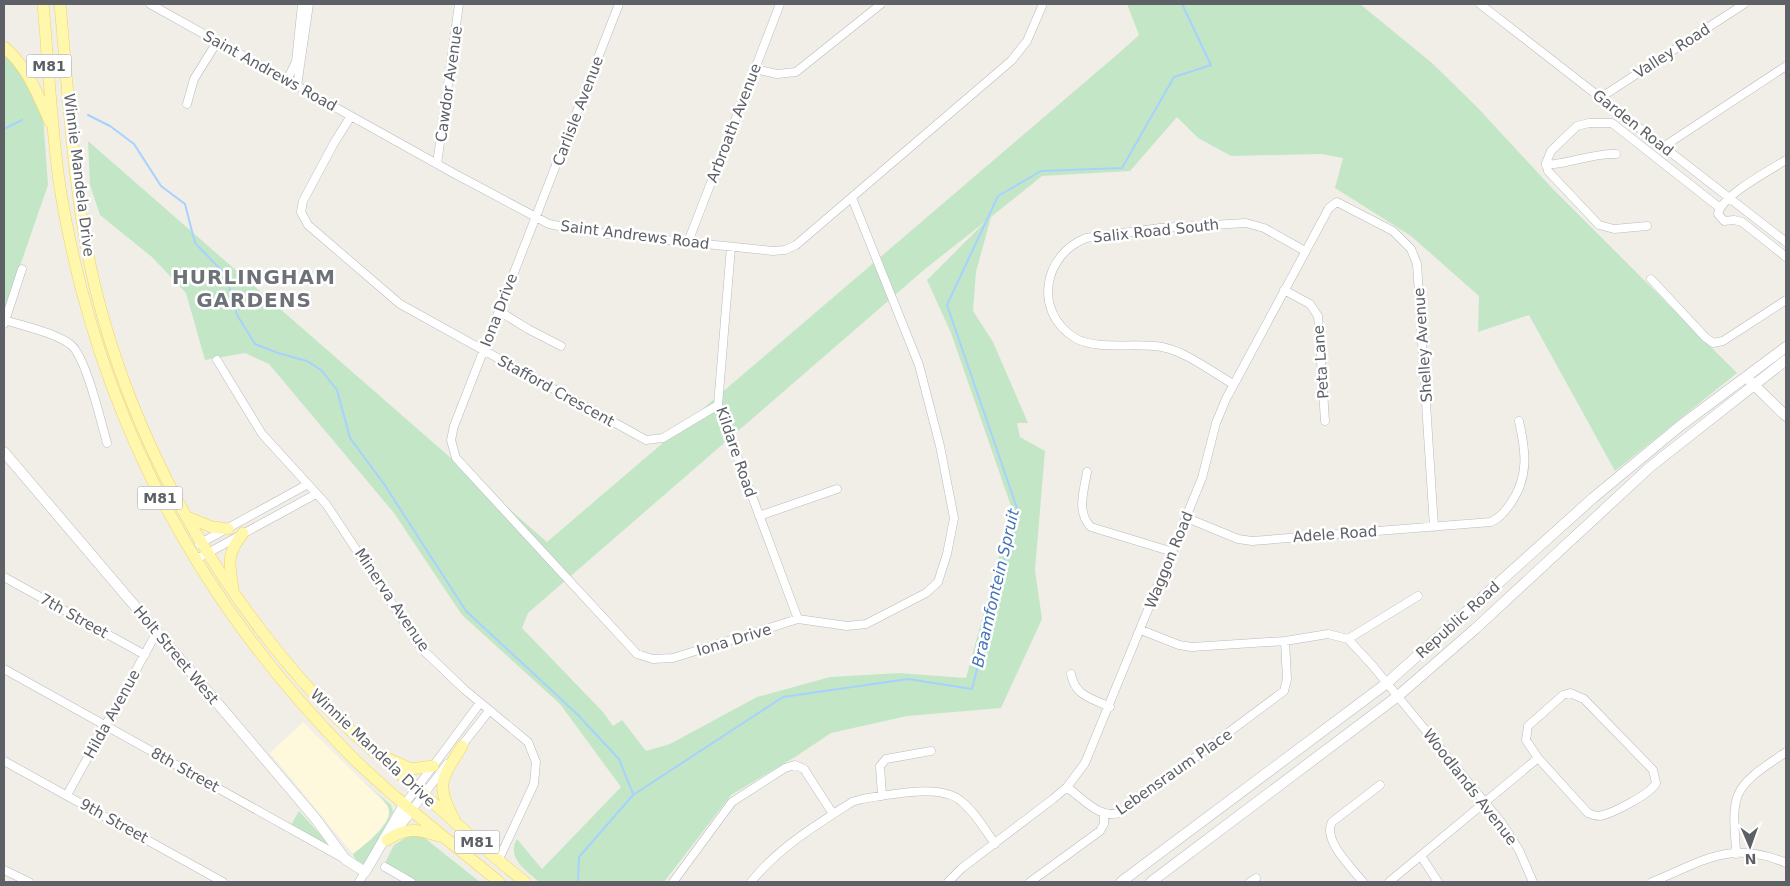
<svg xmlns="http://www.w3.org/2000/svg" width="1790" height="886" font-family="'DejaVu Sans',sans-serif">
  <style>
    .commercial { fill: #fef9dd }
    .green { fill: #c3e7c6; fill-rule: evenodd }
    .lines { fill: none; stroke-linecap: round; stroke-linejoin: round }
    .stream { stroke: #a7d1ff; stroke-width: 2 }
    .street-casing { stroke: #b8bbbf; stroke-width: 9 }
    .secondary-casing { stroke: #b9bcc1; stroke-width: 11 }
    .primary-casing { stroke: #f1d45e; stroke-width: 12 }
    .street { stroke: #fff; stroke-width: 8 }
    .secondary { stroke: #fff; stroke-width: 10 }
    .primary { stroke: #fff8ac; stroke-width: 11 }
    .labels { text-anchor: middle; stroke-width: 5; stroke-linejoin: round; paint-order: stroke }
    .shield { fill: #fff; stroke: #8e9094; stroke-width: 1 }
    .shield-label { font-size: 14px; font-weight: bold; fill: #5d6166 }
    .street-label { font-size: 15px; fill: #5d6166; stroke: #fff }
    .water-label { font-size: 16px; font-style: italic; fill: #4575bb; stroke: #fff }
    .district-label { font-size: 20px; font-weight: bold; letter-spacing: 1px; fill: #6e7278; stroke: #fff }
  </style>
  <rect width="100%" height="100%" fill="#f0eee6"/>
  <path class="commercial" d="M303 722 388 806 389 817 382 827 372 839 353 854 270 753Z"/>
  <path class="green" d="M1127 4H1360L1432 63 1477 107 1552 188 1737 373 1615 471 1529 315 1478 332 1479 296 1411 236 1335 188 1343 158 1322 154 1231 156 1198 138 1177 117 1130 171 1042 176 991 217 976 272 973 311 993 342 1028 423H1017L1020 437 1045 451 1035 570 1042 619 1001 708 907 716 831 733 795 757 731 795 664 882H539C526 870 506 858 517 839L542 869 621 787 560 704 462 615 394 513 269 364 245 353 205 360 186 293 152 257 100 215 90 185 88 141 547 542 1119 53 1139 35ZM986 221 927 280 951 333 1012 509 966 678 899 673 830 677 757 697 670 744 646 751 622 720 613 726 603 712 522 628 528 613 925 269Z
    M4 56 14 61 43 116 48 185 4 312Z
    M364 782 391 805 393 812 365 864C358 864 355 860 353 854 363 846 396 822 388 807 384 798 371 789 364 782Z
    M299 811 335 851 291 825Z
    M410 835 422 836 480 882H413L384 865 394 845Z"/>
  <g class="lines">
    <path class="stream" d="M88 115 110 126 134 144 161 186 185 204 195 243 226 275 237 315 255 344 278 353 307 361 321 370 337 390 350 438 384 484 466 611 577 714 619 759 633 794
      M4 129 22 120
      M578 882 579 857 633 795 783 697 908 679 972 689 1017 508 947 305 998 196 1041 171 1122 168 1174 77 1211 65 1182 4"/>
    <g class="street-casing">
      <path id="street" d="M150 4 455 174 549 224 589 232 773 251 785 250 796 245 1011 61 1027 41 1043 4
        M619 4 454 426 451 440 456 458 637 654 653 659 673 658 798 619 847 626 866 624 926 593 938 582 947 554 954 518 940 446 919 365 852 198
        M1480 4 1786 242
        M755 69 777 74 796 72 881 4
        M287 80 296 62 302 4
        M297 86 309 4
        M1600 98 1744 4
        M187 104 194 79 217 42
        M351 116 334 143 303 201 301 212 308 225 400 304 646 440 663 438 718 405
        M1663 147 1786 66
        M1786 160C1769 171 1722 195 1718 214L1724 221 1734 220 1742 222 1786 257
        M437 164 459 4
        M1546 165C1570 164 1592 153 1616 154
        M1647 226 1614 229 1599 225 1548 171 1546 163 1551 151 1577 126 1589 123H1612L1720 208
        M688 242 780 4
        M731 247 718 405 798 619
        M1651 279 1705 337 1713 343 1723 341 1786 300
        M1284 290 1310 304 1318 316 1325 421
        M499 311 528 329 561 346
        M5 320C23 326 56 333 71 345 86 357 101 422 107 443
        M4 324 22 269
        M217 360 262 434 326 504 422 649 465 690 528 742 536 762 534 784 498 861
        M1233 384C1212 372 1187 352 1162 347 1137 342 1097 351 1075 338 1033 312 1043 255 1086 238L1160 228 1246 223 1264 228 1305 251
        M1087 472C1084 491 1076 512 1091 527L1173 552
        M759 516 837 489
        M1187 518 1238 539 1252 541 1491 522C1500 518 1505 511 1511 503 1529 476 1526 452 1519 421
        M199 544 308 484
        M195 560 316 494
        M4 577 145 655
        M1141 630 1179 645 1192 647 1285 641 1328 634 1348 639 1372 665 1501 822 1519 850 1533 882
        M1348 639 1418 596
        M4 669 343 858
        M1071 674C1075 696 1091 698 1110 707
        M1570 693 1584 699 1653 770 1656 783C1651 794 1613 813 1600 816 1596 816 1592 815 1588 813L1538 758 1526 740 1528 726 1563 695Z
        M459 749 489 711
        M4 761 223 882
        M1067 787C1082 798 1103 823 1123 811L1284 691 1287 679 1285 641
        M67 795 157 632
        M882 796 880 766 886 759 931 751
        M404 805 480 703
        M412 810 447 764
        M1736 854C1736 836 1731 812 1738 795 1745 777 1771 763 1786 752
        M1421 856 1438 882
        M385 867 411 882
        M4 870 29 882
        M359 882 365 872
        M673 882 732 802 785 768 795 765 804 769 833 814
        M751 882C778 848 816 825 852 802L862 799C888 795 940 783 961 801 975 812 985 830 995 844
        M948 882 962 868 1053 799 1067 787 1085 763 1202 478 1216 423 1226 399 1329 208 1337 202 1393 231 1411 249 1417 264 1434 527
        M1030 882 1100 831 1104 824V815
        M1250 882 1256 878
        M1363 882C1352 868 1322 840 1332 822L1380 785
        M1389 882 1538 758
        M1652 882C1702 862 1730 839 1786 863"/>
    </g>
    <g class="secondary-casing">
      <path id="secondary" d="M1750 381 1786 416
        M4 452 315 818 345 859 365 872
        M390 837 412 810
        M365 872 404 805
        M1121 882 1387 683 1593 498 1680 426 1786 347
        M1151 882 1398 696 1475 629 1650 467 1786 360"/>
    </g>
    <g class="primary-casing">
      <path id="primary" d="M43 4C49 67 51 131 61 194 98 413 196 601 353 758 399 803 450 841 499 882
        M60 4C69 98 73 195 95 287 132 438 211 581 315 695 347 730 383 759 419 790 454 821 488 853 525 882
        M4 47C27 66 38 95 50 122
        M187 517 212 527 228 529
        M233 589C229 563 226 555 243 533
        M389 759 411 769 433 766
        M454 819C434 783 443 778 462 746
        M387 840C406 827 418 829 439 836"/>
    </g>
    <use href="#street" class="street"/>
    <use href="#secondary" class="secondary"/>
    <use href="#primary" class="primary"/>
  </g>
  <g class="labels">
    <g class="shield">
      <rect x="26.5" y="54.5" width="45" height="23" rx="4"/>
      <rect x="137.5" y="486.5" width="45" height="23" rx="4"/>
      <rect x="454.5" y="830.5" width="45" height="23" rx="4"/>
    </g>
    <g class="shield-label">
      <text x="49" y="71">M81</text>
      <text x="160" y="503">M81</text>
      <text x="477" y="847">M81</text>
    </g>
    <g class="street-label">
      <text transform="translate(1672 51) rotate(-33)" y="5">Valley Road</text>
      <text transform="translate(270 71) rotate(29)" y="5">Saint Andrews Road</text>
      <text transform="translate(449 84) rotate(-82)" y="5">Cawdor Avenue</text>
      <text transform="translate(578 111) rotate(-69)" y="5">Carlisle Avenue</text>
      <text transform="translate(734 123) rotate(-69)" y="5">Arbroath Avenue</text>
      <text transform="translate(1633 123) rotate(38)" y="5">Garden Road</text>
      <text transform="translate(79 175) rotate(83)" y="5">Winnie Mandela Drive</text>
      <text transform="translate(1156 231) rotate(-6)" y="5">Salix Road South</text>
      <text transform="translate(635 235) rotate(7)" y="5">Saint Andrews Road</text>
      <text transform="translate(499 310) rotate(-69)" y="5">Iona Drive</text>
      <text transform="translate(1423 345) rotate(-94)" y="5">Shelley Avenue</text>
      <text transform="translate(1321 362) rotate(-94)" y="5">Peta Lane</text>
      <text transform="translate(556 391) rotate(29)" y="5">Stafford Crescent</text>
      <text transform="translate(736 452) rotate(71)" y="5">Kildare Road</text>
      <text transform="translate(1335 534) rotate(-4)" y="5">Adele Road</text>
      <text transform="translate(1169 560) rotate(-68)" y="5">Waggon Road</text>
      <text transform="translate(392 600) rotate(56)" y="5">Minerva Avenue</text>
      <text transform="translate(74 616) rotate(29)" y="5">7th Street</text>
      <text transform="translate(1458 620) rotate(-42)" y="5">Republic Road</text>
      <text transform="translate(734 640) rotate(-17)" y="5">Iona Drive</text>
      <text transform="translate(176 655) rotate(50)" y="5">Holt Street West</text>
      <text transform="translate(112 714) rotate(-61)" y="5">Hilda Avenue</text>
      <text transform="translate(373 748) rotate(43)" y="5">Winnie Mandela Drive</text>
      <text transform="translate(185 770) rotate(29)" y="5">8th Street</text>
      <text transform="translate(1174 772) rotate(-35)" y="5">Lebensraum Place</text>
      <text transform="translate(1470 787) rotate(52)" y="5">Woodlands Avenue</text>
      <text transform="translate(114 821) rotate(29)" y="5">9th Street</text>
    </g>
    <g class="water-label">
      <text transform="translate(995 588) rotate(-77)" y="6">Braamfontein Spruit</text>
    </g>
    <g class="district-label">
      <text x="254" y="284">HURLINGHAM<tspan x="254" dy="23">GARDENS</tspan></text>
    </g>
  </g>
  <rect width="1790" height="886" fill="none" stroke="#5d6166" stroke-width="10"/>
  <g transform="translate(1750 846) rotate(178)" stroke="#ffffff" stroke-width="4" paint-order="stroke">
  <path d="M0-4L9 19L0 12L-9 19Z" fill="#5d6166"/>
  <text y="-8" font-size="14" font-weight="bold" text-anchor="middle" fill="#5d6166">N</text>
  </g>
</svg>
